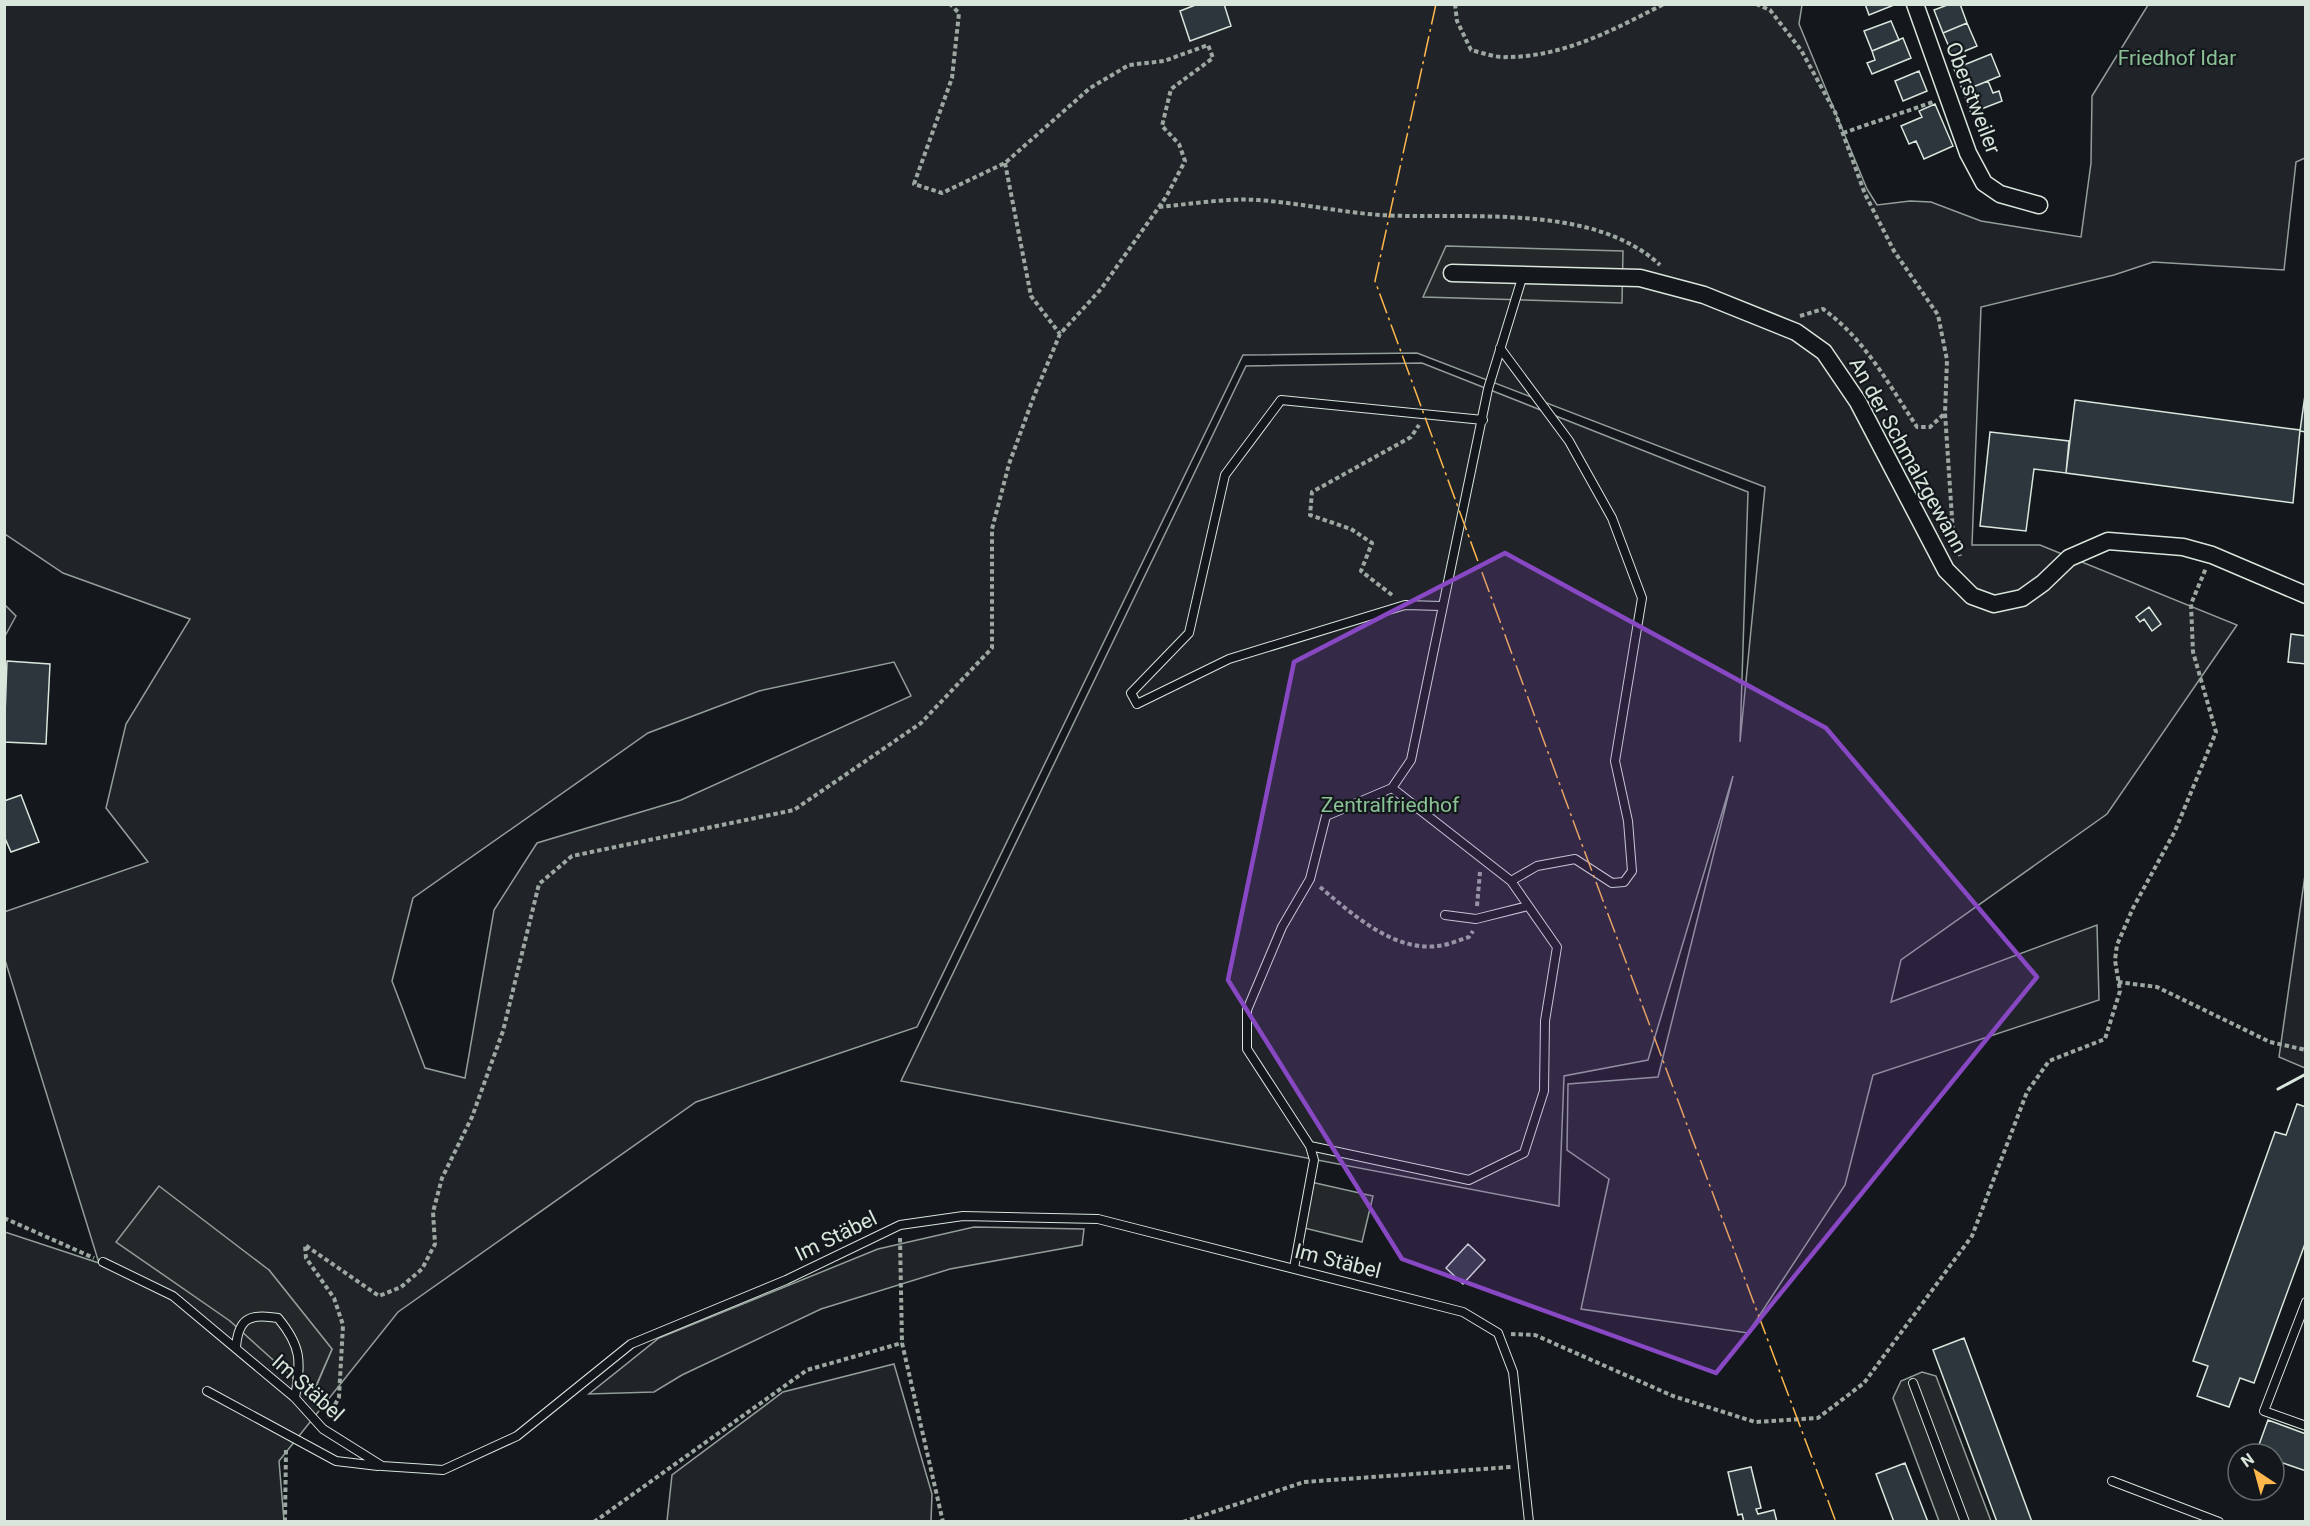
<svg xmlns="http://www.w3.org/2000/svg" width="2310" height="1526" font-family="Roboto,sans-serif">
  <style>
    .green { fill: #202428; stroke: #939e99; stroke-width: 1.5; fill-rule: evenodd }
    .parking { fill: #24282b; stroke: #939e99; stroke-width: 1.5 }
    .building { fill: #2c363c; stroke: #d8e6dc; stroke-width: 1.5 }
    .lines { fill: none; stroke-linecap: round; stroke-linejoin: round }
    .service-casing { stroke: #d8e6dc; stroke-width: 10 }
    .minor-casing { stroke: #d8e6dc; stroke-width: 19 }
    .path { stroke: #9da8a2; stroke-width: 4; stroke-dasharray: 4.5 3; stroke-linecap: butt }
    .service { stroke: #14181c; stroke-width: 8 }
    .minor { stroke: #14181c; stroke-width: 16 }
    .wall { stroke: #d8e6dc; stroke-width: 3 }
    .power { stroke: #ffb74d; stroke-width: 1.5; stroke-dasharray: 21 4.5 3 4.5; stroke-linecap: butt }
    .marked { fill: #8948c3; fill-opacity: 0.2; stroke: #8948c3; stroke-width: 4.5; stroke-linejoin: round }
    .labels { text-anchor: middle; stroke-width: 4.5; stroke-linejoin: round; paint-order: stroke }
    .park-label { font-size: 21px; fill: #8ac095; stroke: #14181c }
    .street-label { font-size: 21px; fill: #d8e6dc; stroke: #14181c }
  </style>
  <rect width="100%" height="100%" fill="#14181c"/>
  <path class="green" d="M5 5H1802L1799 24 1867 189 1877 205 1910 201 1931 202 1981 221 2081 237 2091 163 2092 96 2148 5H2305V158L2296 162 2284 270 2153 262 2114 275 1981 307 1972 545H2040L2237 625 2107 814 1901 960 1891 1002 2097 925 2099 1000 1873 1075 1845 1185 1748 1333 1581 1309 1609 1179 1567 1150 1568 1084 1658 1077 1733 776 1648 1060 1564 1076 1559 1206 901 1081 1246 366 1422 363 1748 492 1740 742 1765 487 1417 353 1243 355 917 1027 696 1102 398 1312 279 1461 284 1521H5V1232L99 1263 5 960 4 912 148 862 106 808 126 724 190 619 63 573 5 534ZM894 662 911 696 681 800 537 843 494 910 465 1078 425 1068 392 981 413 898 648 733 759 691ZM269 1270 332 1349 313 1394 230 1321Z
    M5 605 16 616 5 636Z
    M2305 875 2306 1068H2305L2279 1057Z
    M974 1227 1084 1229 1082 1245 950 1269 821 1309 682 1375 654 1392 589 1394 659 1338 878 1249Z
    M894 1364 932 1494 931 1521H667L672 1475 783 1392Z"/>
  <path class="parking" d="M1446 246 1623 251 1622 303 1423 297Z
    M1311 1182 1373 1196 1362 1242 1300 1227Z
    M159 1186 269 1270 332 1349 312 1395 230 1321 116 1242Z
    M1922 1372 1936 1376 1991 1521H1939L1893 1398 1901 1381Z"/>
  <path class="building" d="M1198 4H1224L1231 26 1190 41 1180 11Z
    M1865 4H1894V5L1869 15Z
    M1950 4H1960L1967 23 1943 33 1934 10Z
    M1891 21 1899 40 1872 51 1864 31Z
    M1967 23 1977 46 1953 56 1943 33Z
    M1903 38 1911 58 1872 74 1867 63 1875 60 1872 51Z
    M1991 54 2000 76 1963 91 1954 69Z
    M1919 71 1927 91 1903 101 1895 81Z
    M1988 81 1993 93 1999 91 2002 101 1971 113 1963 91Z
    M1935 104 1953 146 1924 159 1916 141 1909 144 1901 126 1922 117 1919 111Z
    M2306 388V432L2300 431Z
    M2075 400 2300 430 2293 503 2066 473Z
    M1990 432 2069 441 2066 473 2034 469 2026 531 1980 526Z
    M2149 607 2161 624 2152 631 2144 619 2140 622 2136 617Z
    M2291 634 2306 636V664L2288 662Z
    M7 661 50 664 46 744 4 742Z
    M21 795 39 842 11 852 4 836V801Z
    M2297 1104 2306 1107V1241L2254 1383 2240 1378 2229 1407 2197 1396 2208 1366 2193 1361 2275 1132 2286 1135Z
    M1468 1244 1485 1260 1463 1284 1446 1268Z
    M1964 1338 2032 1522H1997L1933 1350Z
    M2268 1420 2306 1434V1471L2274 1460V1454L2256 1453Z
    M1905 1463 1928 1522H1894L1876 1474Z
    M1751 1467 1761 1508 1756 1509 1758 1514 1774 1510 1777 1522H1744L1742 1514 1738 1515 1728 1472Z"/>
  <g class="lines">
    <g class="service-casing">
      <path id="service" d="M1500 348 1569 441 1612 518 1642 598 1615 761 1628 821 1632 871 1624 882 1612 883 1575 859 1537 866 1511 881
        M1441 606 1405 605 1229 659 1137 704 1131 693 1189 633 1225 475 1281 400 1483 420
        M1445 915 1476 919 1528 906
        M1310 1146 1469 1180 1524 1153 1544 1091 1545 1021 1557 947 1511 881 1392 788
        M103 1262 173 1296 295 1398 323 1429 382 1466 443 1470 517 1436 631 1344 786 1280 900 1225 963 1216 1098 1219 1463 1312 1498 1333 1513 1372 1529 1522
        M1294 1268 1314 1160 1310 1146 1247 1049V1010L1282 927 1310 879 1326 816 1392 788 1411 760 1488 389 1523 275
        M2306 1302 2264 1411 2306 1426
        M236 1348C238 1318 250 1313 278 1318 302 1347 301 1361 295 1398
        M1913 1383 1965 1522
        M207 1391 336 1461 378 1466
        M2112 1481 2219 1522"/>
    </g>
    <g class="minor-casing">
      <path id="minor" d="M1915 4 1968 153 1984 183 2000 194 2039 205
        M1452 273 1640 278 1704 295 1796 332 1824 352 1858 402 1946 570 1972 596 1994 604 2022 598 2043 583 2069 558 2108 541 2183 547 2212 555 2306 595"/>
    </g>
    <path class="path" d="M1455 4 1457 21 1471 50C1483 53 1496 58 1507 57 1564 57 1615 29 1664 4
      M1756 4 1770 10 1801 50 1835 112 1865 194 1894 251 1938 315 1947 360 1945 413 1953 533 1960 556
      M1843 133 1933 102
      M1005 163 1031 296 1060 334
      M1159 207C1191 204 1226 198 1258 200 1299 203 1339 212 1380 215 1466 220 1592 202 1660 265
      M1800 316 1823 309C1865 339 1889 385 1917 427H1930L1944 414
      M1392 595 1361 571 1372 543 1351 529 1310 515 1312 492 1411 437 1419 425
      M1320 887C1351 913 1393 952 1438 946 1448 945 1459 940 1469 937L1473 931
      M1477 906 1480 872
      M2118 982 2157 987 2270 1042 2306 1050
      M4 1218 94 1258
      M900 1238 902 1343 943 1522
      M1511 1334 1535 1335 1673 1396 1755 1422 1818 1418 1864 1383 1972 1236 2027 1092 2049 1061 2105 1039 2120 991 2115 960 2117 945 2133 908 2175 831 2216 732 2193 652 2191 604 2206 568
      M328 1418 339 1397 343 1325 334 1298 306 1258 305 1245 379 1296 401 1287 422 1269 435 1244 433 1212 442 1178 472 1117 503 1031 539 884 572 856 794 810 921 723 992 648V529L1009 464 1034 396 1060 334 1101 289 1166 197 1185 161 1179 144 1162 126 1171 89 1213 58 1208 45 1164 61 1129 65 1090 88 1005 163 942 193 914 184 952 78 959 13 950 4
      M285 1522 286 1448
      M594 1522 807 1370 902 1343
      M1183 1522 1304 1482 1511 1467"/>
    <use href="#service" class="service"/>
    <use href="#minor" class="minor"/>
    <path class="wall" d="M2278 1089 2306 1074"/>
    <path class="power" d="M1436 4 1375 281 1578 834 1836 1522"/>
  </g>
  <path class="marked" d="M1505 553 1826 728 2037 977 1716 1373 1402 1259 1228 980 1294 662Z"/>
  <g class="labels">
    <g class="park-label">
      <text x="2177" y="65">Friedhof Idar</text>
      <text x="1390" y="812">Zentralfriedhof</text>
    </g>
    <g class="street-label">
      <text transform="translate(1973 98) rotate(69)" y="7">Oberstweiler</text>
      <text transform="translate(1908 455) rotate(61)" y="7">An der Schmalzgewann</text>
      <text transform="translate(836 1236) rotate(-26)" y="7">Im Stäbel</text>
      <text transform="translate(1338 1261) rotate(14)" y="7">Im Stäbel</text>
      <text transform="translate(308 1388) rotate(42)" y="7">Im Stäbel</text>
    </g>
  </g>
  <rect width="2310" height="1526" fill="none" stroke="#d8e6dc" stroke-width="12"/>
  <g transform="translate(2256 1472) rotate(324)"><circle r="28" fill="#14181c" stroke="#626a69" stroke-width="1.5"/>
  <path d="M0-4.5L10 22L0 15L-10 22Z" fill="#ffb74d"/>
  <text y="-9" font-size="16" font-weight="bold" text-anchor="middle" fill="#d8e6dc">N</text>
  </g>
</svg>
